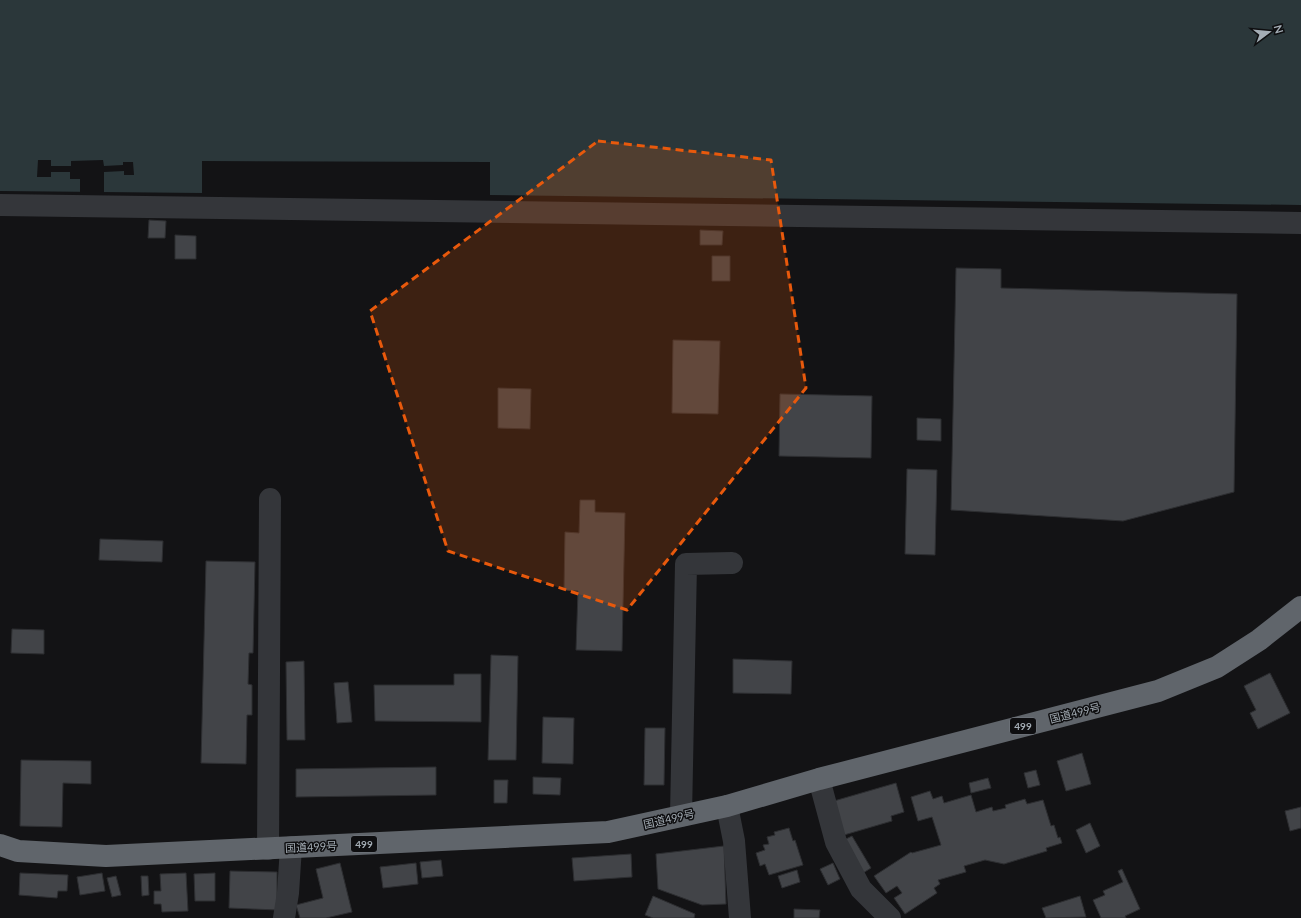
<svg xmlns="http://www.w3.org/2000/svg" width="1301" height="918" font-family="Lato,'Noto Sans JP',sans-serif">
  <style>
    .water { fill: #2b373a }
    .pier { fill: #131315 }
    .building { fill: #424448; stroke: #2d2e31 }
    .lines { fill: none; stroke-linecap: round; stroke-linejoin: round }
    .minor { stroke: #34363a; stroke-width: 22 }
    .highway { stroke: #60656b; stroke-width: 22 }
    .marked { fill: #e8590c; fill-opacity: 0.2; stroke: #e8590c; stroke-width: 3; stroke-dasharray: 8 5; stroke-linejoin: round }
    .labels { text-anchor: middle; stroke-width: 3; stroke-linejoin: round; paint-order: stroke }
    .shield { fill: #0e0e10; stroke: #777d84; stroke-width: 1 }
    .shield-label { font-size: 10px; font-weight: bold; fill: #a4adb5 }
    .street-label { font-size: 11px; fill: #a4adb5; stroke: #0e0e10 }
  </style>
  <rect width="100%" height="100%" fill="#131315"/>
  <path class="water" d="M0 0H1301V205L490 195V162L202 161V193L0 191Z"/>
  <path class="pier" d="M38 160H51V166H71V161L103 160 104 166 123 165V162H133L134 175H124V171L104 172V194H80V179H70V172H51V177H37Z"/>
  <path class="building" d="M149 220 166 221 165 238H148Z
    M700 230 723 231 722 245H700Z
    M175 235 196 236V259H175Z
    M712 256H730V281H712Z
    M956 268 1001 269V288L1237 294 1234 492 1123 521 951 510Z
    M673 340 720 341 718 414 672 413Z
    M498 388 531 389 530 429 498 428Z
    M780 394 872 396 871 458 779 456Z
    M917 418 941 419V441L917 440Z
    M907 469 937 470 935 555 905 554Z
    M580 500H595V512L625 513 622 651 576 650 578 591 564 590 565 532 579 533Z
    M100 539 163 541 162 562 99 560Z
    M206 561 255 562 253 653H249L248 684 252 685V715H247L246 764 201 763Z
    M12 629 44 630V654L11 653Z
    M491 655 518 656 516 760H488Z
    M733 659 792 661 791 694 733 693Z
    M304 661 305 740H287L286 662Z
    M1270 673 1290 713 1258 729 1250 713 1256 710 1244 686Z
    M454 674H481V722L375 721 374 685H454Z
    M348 682 352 722 337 723 334 683Z
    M543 717 574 718 573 764 542 763Z
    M645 728H665L664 785H644Z
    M1082 753 1091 784 1066 791 1057 761Z
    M21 760 91 761V784L63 783 62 827 20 826Z
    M436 767V795L296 797V769Z
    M1036 770 1040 785 1028 788 1024 773Z
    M533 777 561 778 560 795 533 794Z
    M988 778 991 788 971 793 969 783Z
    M494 780H508L507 803H494Z
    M896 783 904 812 891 816 892 821 844 835 834 801Z
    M930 791 933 799 942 796 944 803 971 795 976 812 992 807 993 811 1006 808 1005 805 1025 799 1027 804 1043 800 1051 826 1054 825 1058 838 1060 837 1062 843 1046 848 1047 851 1004 864 985 860 964 866 966 872 938 880 940 884 934 888 937 893 905 914 894 898 902 893 897 886 886 893 874 876 911 852 912 853 941 845 932 817 918 821 911 797Z
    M1301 807V828L1290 831 1285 811Z
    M1090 823 1100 846 1086 853 1076 830Z
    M789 828 793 841 795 840 803 865 769 875 765 864 760 866 756 853 765 850 763 845 769 844 767 837 775 835 774 832Z
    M852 836 871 868 863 873 844 840Z
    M724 846 726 904 702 905 658 889 656 854Z
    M631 854 632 877 574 881 572 858Z
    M441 860 443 876 422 878 420 862Z
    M340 863 352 912 326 918H300L296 905 323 898 316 869Z
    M416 863 418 884 383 888 380 867Z
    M833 863 840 879 828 885 820 869Z
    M1122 869 1140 909 1125 916 1126 918H1101L1093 900 1105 895 1103 891 1123 882 1118 871Z
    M797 870 800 882 782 888 778 876Z
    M230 871 277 872V910L229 908Z
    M20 873 68 875 67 891H58L57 898 19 895Z
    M102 873 105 891 80 895 77 877Z
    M186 873 188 911 162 912 161 904H154V891H161L160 874Z
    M215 873V901H195L194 874Z
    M116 876 121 895 112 897 107 878Z
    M141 876H148L149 895 142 896Z
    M653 896 695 914 694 918H653L645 915Z
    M1080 896 1086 917 1046 918 1042 908Z
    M794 909 820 910 819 918H794Z"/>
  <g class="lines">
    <path class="minor" d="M0 205 1301 223
      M819 779 836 842 861 889 890 918
      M727 806 734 841 740 918
      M681 816 686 564 732 563
      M268 849 270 499
      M284 918 288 893 291 847"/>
    <path class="highway" d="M0 845 18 851 106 856 608 832 727 806 819 779 1158 691 1217 667 1259 640 1301 607"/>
  </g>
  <path class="marked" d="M598 141 771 160 806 388 627 610 448 551 370 311Z"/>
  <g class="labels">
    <g class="shield">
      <rect x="1010" y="718" width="26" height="16" rx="3"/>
      <rect x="351" y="836" width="26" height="16" rx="3"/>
    </g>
    <g class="shield-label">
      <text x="1023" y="730">499</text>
      <text x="364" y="848">499</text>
    </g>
    <g class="street-label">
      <text transform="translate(1075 713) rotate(-14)" y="4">国道499号</text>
      <text transform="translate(669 819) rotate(-13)" y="4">国道499号</text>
      <text transform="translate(311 847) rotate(-3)" y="4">国道499号</text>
    </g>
  </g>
  <g transform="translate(1269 32) rotate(74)" stroke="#0e0e10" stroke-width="3" paint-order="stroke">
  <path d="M0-3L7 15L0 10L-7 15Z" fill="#a4adb5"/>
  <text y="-6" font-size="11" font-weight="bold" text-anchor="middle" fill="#a4adb5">N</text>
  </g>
</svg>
